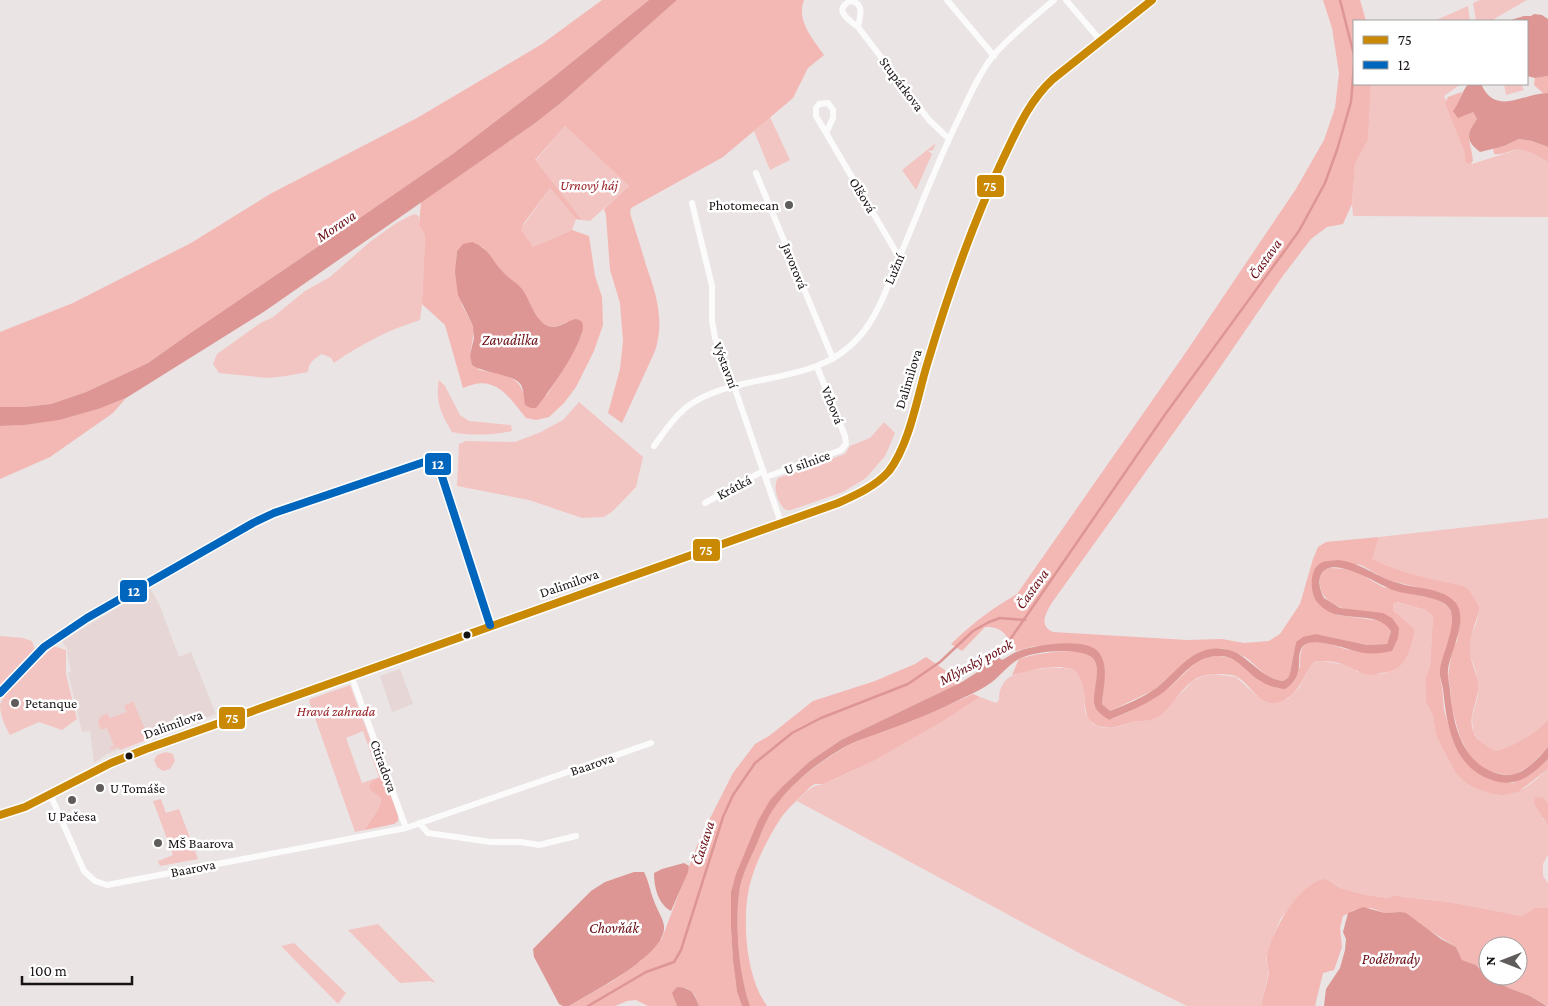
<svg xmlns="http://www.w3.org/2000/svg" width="1548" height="1006" font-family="'Crimson Pro',serif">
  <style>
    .built { fill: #e6d7d6 }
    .green { fill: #f3c5c2; fill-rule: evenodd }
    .forest { fill: #f3b7b4; fill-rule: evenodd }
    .water { fill: #dd9693 }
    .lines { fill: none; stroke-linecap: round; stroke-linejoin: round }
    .stream { stroke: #dd9693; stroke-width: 2.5 }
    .minor { stroke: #fcfbfb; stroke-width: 6 }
    .secondary { stroke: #c9c6c5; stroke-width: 9 }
    .bus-1-casing { stroke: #fff; stroke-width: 11 }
    .bus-2-casing { stroke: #fff; stroke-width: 11 }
    .bus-1 { stroke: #ca8904; stroke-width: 8 }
    .bus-2 { stroke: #0065bd; stroke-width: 8 }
    .poi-dot { fill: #615c5c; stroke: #fff; stroke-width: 2 }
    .bus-dot { fill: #171312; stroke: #fff; stroke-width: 2 }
    .labels { text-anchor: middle; stroke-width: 5; stroke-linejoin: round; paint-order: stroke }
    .street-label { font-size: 14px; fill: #171312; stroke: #fff }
    .park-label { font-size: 14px; font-style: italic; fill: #982026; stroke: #fff }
    .poi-label { font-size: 14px; fill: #171312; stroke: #fff; text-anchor: start }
    .water-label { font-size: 15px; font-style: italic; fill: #690c14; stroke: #fff }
    .line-badge { stroke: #fff; stroke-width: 2 }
    .badge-label { font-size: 14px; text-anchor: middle; font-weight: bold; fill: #fff }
  </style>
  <rect width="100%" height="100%" fill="#eae4e4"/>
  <path class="built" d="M150 588 160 606 179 657 191 652 216 714 107 754 94 763 90 731 82 732 68 673 71 672 67 652 68 650 62 641Z
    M400 669 413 704 392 712 380 676Z"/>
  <path class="green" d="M1480 0H1527L1494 19 1495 21H1476L1473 3Z
    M1468 6 1470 21H1434Z
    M1371 84H1461L1444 96 1472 164 1519 149 1548 153V217L1353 216 1352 204 1355 164 1368 140Z
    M1504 84H1521L1524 90 1506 95Z
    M770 117 790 160 770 170 754 131Z
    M565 126 629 186 590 221 582 220 535 161Z
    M936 143 933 150 928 151 932 154 916 190 902 170Z
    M550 188 576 219 572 230 533 247 520 230Z
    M414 214 419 216V225L425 236 422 304 420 320C388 330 361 344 334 363L331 358 322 354C315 358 308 363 308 372L286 376 267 378 219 373 213 364 217 354 262 322 272 318 305 291 330 277 371 241 398 222Z
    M439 380 445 386 460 415 469 421 511 425 512 431C493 435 471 436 452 432 441 414 435 401 439 380Z
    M579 402 643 457 636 487 613 511 604 517 582 518 529 500 457 486 459 444 466 441 515 442 541 432 563 420Z
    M884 422 895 433 885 456 866 478 843 492 791 510H786C778 504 772 487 778 478L845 454 850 446 870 438Z
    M1548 518V720C1533 735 1516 745 1496 751L1481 743 1473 732 1472 717 1478 696 1476 672 1470 655V639L1476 624 1480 608C1464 580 1440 583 1412 575 1397 572 1384 566 1371 559L1379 537Z
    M1396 602 1426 610 1433 616 1430 666 1425 679 1426 702 1433 714 1436 735 1493 794C1519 796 1529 786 1548 769V803L1544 798 1543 819 1548 826V855L1543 864V876L1548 883V908H1534L1522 916 1449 902 1403 897 1395 895 1388 898 1366 895 1340 888 1326 879 1301 895 1281 918 1274 934 1266 959 1269 969 1261 1006H1187L1081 954 797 801C806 792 811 785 824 784 879 760 929 729 980 697L996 703 999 700C999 694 1000 687 1005 681 1015 669 1057 666 1073 669L1082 679 1084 691 1085 712 1093 724 1104 728 1117 727 1133 722 1154 719 1161 715 1175 699 1193 681 1203 676 1213 674 1236 677 1257 696 1288 699 1299 688 1311 664 1316 662 1322 661 1346 665 1353 668 1358 672 1368 675 1386 673 1413 637 1415 631 1393 610V604Z
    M0 636 23 638 32 641 35 650 32 655 0 689Z
    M54 646 66 650V674L77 719 62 730 39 722 10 735C5 726 0 715 0 705 4 690 42 658 54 646Z
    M350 685 384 777H382L371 791 381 798C380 813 371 817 365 830L355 832 309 701 310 699ZM363 731 379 777 362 783 346 738Z
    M133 701 147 734 157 730 159 735 153 737 152 735 148 736 149 739 120 750 118 747 110 750V748L114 746 107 728 101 730 98 723 100 717 107 713 110 718 127 712 124 706Z
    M166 752 173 754 175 761 170 769 163 771 157 767 154 760 157 755Z
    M161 799 166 813 179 809 198 859 160 866 158 861 173 855 153 801Z
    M378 924 436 983 430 981 400 983 348 930Z
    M294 943 346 993 338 1004 281 946Z"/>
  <path class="forest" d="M602 0H649L551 79 454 153 335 235 189 334 148 363 86 392 51 404 24 407H0V332L73 303 191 243 270 194 417 118 542 44Z
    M677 0H804C796 21 813 39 824 55L808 68 793 98 723 157 631 208 630 213C635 230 641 247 646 265 656 294 665 320 655 351L622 423 608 413 620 369 623 341 620 303 610 270 606 215 604 209 629 186 565 126 535 160 582 220 576 219 550 188 524 223 521 230 533 247 572 230 589 236 595 276 602 297 603 325 594 351 576 387 564 403 549 417 536 420 526 418C508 396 495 373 463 388L445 325 422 304 425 236 419 225 421 202 534 124 562 102ZM463 244 483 247 502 272 522 290 539 320 546 325 552 327 558 326 567 322 582 334 576 347 547 395 523 392C517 373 496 374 479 370L470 355 474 331 473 326 462 305 456 260 457 251Z
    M1323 0H1360L1366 21H1354V84H1371L1368 140 1355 164 1352 204 1343 224 1327 227 1311 239 1282 277 1210 382 1051 604C1045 615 1039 626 1053 632L1187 640 1222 639 1244 643 1269 641 1280 634 1300 604 1313 559 1318 547 1326 542 1379 537 1372 559C1403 575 1430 578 1463 586L1469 590 1480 608C1476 623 1469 636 1470 652 1471 665 1479 676 1478 690 1477 703 1468 717 1473 731 1476 741 1487 746 1496 751 1516 745 1533 735 1548 720V747L1530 766 1512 776 1492 772 1477 764 1469 755 1460 737 1452 709 1450 685 1448 677 1452 650 1457 641 1460 622 1442 593 1387 580 1361 565 1327 561 1312 584 1337 615 1381 621 1386 624 1391 630 1387 644 1367 645 1316 634 1296 642 1290 673 1288 678 1283 681C1265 679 1258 666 1245 657 1238 653 1229 651 1221 648L1165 680 1154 690 1110 711 1102 704 1104 683 1100 654 1035 646 1016 651C1007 637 1004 626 985 627L962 651 951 644C974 622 990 610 1017 594L1184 355 1296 189 1324 140 1335 108 1339 73 1332 28Z
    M1548 76V93H1543L1534 85 1535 78Z
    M1462 92 1459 103 1473 112 1477 119C1464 137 1471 141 1473 161L1469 164 1465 162V153L1445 103 1448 97Z
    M1519 139 1532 141 1548 147V162C1540 156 1523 147 1514 150 1507 152 1501 155 1494 154L1493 148 1504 146Z
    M126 398 113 413 50 457 0 479V426C44 425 85 414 126 398Z
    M1329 568 1349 569 1358 573 1383 587 1439 600 1449 608 1452 614V630L1440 678 1442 687 1444 710 1453 740 1489 779 1513 783 1534 772 1548 759V769L1518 792 1503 795 1493 794 1475 788 1465 782 1456 773 1436 735 1433 715 1426 702 1425 679 1430 666 1433 616 1426 610 1397 602 1393 604V610L1414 629 1415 631C1408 653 1407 671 1380 673 1376 674 1372 676 1369 675 1362 675 1357 670 1352 668 1343 663 1325 659 1315 662 1306 665 1303 693 1282 701 1278 702 1275 704 1271 703 1255 700 1248 681 1235 676 1229 674 1219 674 1213 674 1186 675 1178 701 1161 715 1153 722 1142 720 1132 722 1122 725 1113 729 1103 727 1073 721 1095 688 1073 669L1060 667 1042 668 1012 675 1019 659C1034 654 1085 644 1094 660 1100 670 1095 693 1094 706L1109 720C1130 712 1151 701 1170 687 1188 672 1200 649 1229 658 1246 663 1255 682 1277 688L1300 667C1300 661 1300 648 1305 644 1319 636 1338 649 1352 650 1365 652 1379 651 1392 651V618C1370 614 1321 612 1320 584 1319 577 1322 571 1329 568Z
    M926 657 962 682 841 740 810 761 785 784 731 892V928L733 961 737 992 742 1006H699L695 995 687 988 673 993 677 1006H648L636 1000 627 1001 615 1006H569L613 981 642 960 662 938 700 838 733 773 755 744 769 736 813 701 875 681 915 664Z
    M973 694 980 697 941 722 877 759 824 784H815L810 787C800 798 786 809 779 821 768 838 757 860 751 880 741 915 745 976 767 1006H750C739 974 735 928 739 894 741 875 751 857 758 840 763 828 769 814 777 803 794 781 820 762 844 748 858 739 877 734 893 728 920 718 947 706 973 694Z
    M384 777 398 816V821L394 824 365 830C371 817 380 813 381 798L371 791 369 786 374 780Z
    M1535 797 1544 798 1548 803V826L1534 803Z
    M1326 879 1340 888 1366 895 1388 898 1395 895 1403 897 1449 902 1522 916 1534 908H1548V1006L1530 996 1509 988 1488 977 1476 965 1462 960 1456 947 1400 912 1385 913 1371 908 1354 910 1343 916 1340 928 1342 947 1334 970 1323 973 1315 1006H1261C1263 995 1267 983 1269 972 1269 966 1266 962 1267 956 1271 933 1299 881 1326 879ZM1488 946H1518V976H1488Z"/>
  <path class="water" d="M649 0H677L562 102 534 124 265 311 126 398 98 409 59 420 24 425 0 426V407H24L51 404 86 392 148 363 189 334 335 235 454 153 551 79Z
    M1534 14 1542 15 1548 19V76L1535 78 1527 76V21H1507L1524 16H1531Z
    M1468 84H1481C1496 117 1523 93 1548 93V147L1532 141 1519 139 1504 146 1480 152C1465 141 1467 133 1477 119L1473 112 1458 118 1453 111C1460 102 1461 93 1468 84Z
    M472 242C490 249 490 258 502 271 508 278 516 282 522 289 531 301 536 326 553 327 560 327 568 321 575 319 577 319 580 320 582 322 590 336 546 396 536 408H531L525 405C524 399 524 390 521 385 515 374 485 374 472 365L470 355 474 338 473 326 458 295 455 272 457 251 463 244Z
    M1338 560C1363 563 1375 577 1398 583 1416 589 1441 587 1455 602 1470 619 1449 653 1448 671 1447 678 1450 684 1450 690 1453 726 1463 769 1505 775 1522 777 1538 759 1548 747V759C1534 773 1520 786 1499 782 1454 772 1447 728 1443 689 1442 682 1439 677 1440 670 1442 654 1459 621 1449 608 1441 596 1409 595 1396 591 1381 587 1335 554 1322 573 1317 581 1320 590 1324 598L1340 608 1383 613 1392 618 1399 628 1398 638 1392 651C1383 653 1374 654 1365 653 1351 651 1315 636 1304 645 1293 655 1308 674 1285 689 1275 688 1268 686 1259 680 1246 672 1238 657 1221 656 1192 654 1179 683 1158 696 1143 706 1125 713 1109 720 1104 716 1098 713 1095 707 1090 694 1106 662 1088 655 1071 648 1037 651 1021 658 1010 663 1001 675 992 682 984 688 974 693 965 697 939 710 913 721 885 731 872 736 856 740 843 748 819 762 794 781 777 804 769 814 763 828 758 841 751 858 741 875 739 894 735 928 739 974 750 1006H742L737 992 733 961 731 928V892L736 874 758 821 770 800 785 784 810 761 841 740 962 682 979 671 993 654 1002 660C1008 657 1013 653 1019 651 1036 645 1089 636 1100 654 1109 668 1103 689 1102 704L1110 711C1125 705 1142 698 1155 689 1177 673 1192 645 1223 649 1247 651 1258 678 1283 681L1288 678 1290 673 1296 642 1303 637 1316 634 1367 645 1387 644 1391 631C1376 607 1337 627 1318 603 1310 594 1309 572 1319 564 1325 560 1332 561 1338 560Z
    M684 863 689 866 688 872 671 911C658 904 654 887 654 873L662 869Z
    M634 872H644C649 882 650 891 654 901 657 910 663 918 664 926 667 955 590 993 569 1006H563L559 1004 534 957 533 949 591 891 605 882Z
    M1363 907 1385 913 1400 912 1406 913 1441 939 1456 947 1462 960 1476 965 1488 977 1509 988 1530 996 1547 1006H1324L1326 989 1340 968 1345 950 1346 939 1343 932 1348 913Z
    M677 987C692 988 694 993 699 1006H677L672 993Z"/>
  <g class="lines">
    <path class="stream" d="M1340 0 1354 55
      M996 660 1164 416 1299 231 1325 183 1337 150 1351 102 1354 65
      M588 1006 646 972 674 962 681 950 723 817 733 795 755 763 792 733 821 718 908 684 940 662 973 631 989 622 1000 618 1025 620"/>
    <path class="minor" d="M947 0 994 56
      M1066 0 1101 41
      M858 27C860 16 865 4 851 1 832 9 849 20 858 27L929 120 949 139
      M826 133 833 118V110L828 103 819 104 816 108V116L826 133 899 257
      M756 173 833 359
      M692 203 712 286V321L715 338 734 386 781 523
      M654 446C665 431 677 412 694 402 746 371 818 386 860 336 880 313 890 279 902 251 921 206 938 160 960 116 970 95 979 74 993 56 1011 35 1033 18 1054 0
      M766 477 841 450 846 444 845 436 817 367
      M705 503 763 471
      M351 675 406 828
      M0 693 44 647 87 618 253 523 274 513 436 458 490 625
      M50 794 84 871 95 881 107 885 406 828 651 743
      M419 823 428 833 491 842H521L539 845 576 836"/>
    <path class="secondary" d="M0 815 25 807 111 763 146 749 838 503C856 495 876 486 889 471 909 445 917 399 926 368 947 297 971 226 1003 159 1017 130 1029 101 1053 79L1152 0"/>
    <g class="bus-1-casing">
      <path id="bus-1" d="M0 815 25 807 111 763 146 749 838 503C856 495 876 486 889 471 909 445 917 399 926 368 947 297 971 226 1003 159 1017 130 1029 101 1053 79L1152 0"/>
    </g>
    <g class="bus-2-casing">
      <path id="bus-2" d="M0 693 44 647 87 618 253 523 274 513 436 458 490 625"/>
    </g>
    <use href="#bus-1" class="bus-1"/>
    <use href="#bus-2" class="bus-2"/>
  </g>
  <g class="poi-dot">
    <circle cx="789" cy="205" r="5"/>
    <circle cx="15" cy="703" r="5"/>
    <circle cx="100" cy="788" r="5"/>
    <circle cx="72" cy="800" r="5"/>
    <circle cx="158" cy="843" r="5"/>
  </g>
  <g class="bus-dot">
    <circle cx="467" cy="635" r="4.5"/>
    <circle cx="129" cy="756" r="4.5"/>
  </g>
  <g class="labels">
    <g class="street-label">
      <text transform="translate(902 84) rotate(53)" y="5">Stupárkova</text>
      <text transform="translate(863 195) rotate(59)" y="5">Olšová</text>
      <text transform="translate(795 266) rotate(68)" y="5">Javorová</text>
      <text transform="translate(894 269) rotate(-67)" y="5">Lužní</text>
      <text transform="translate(726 365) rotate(69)" y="5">Výstavní</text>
      <text transform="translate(908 379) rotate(-73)" y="5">Dalimilova</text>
      <text transform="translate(833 405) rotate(68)" y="5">Vrbová</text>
      <text transform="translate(807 462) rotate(-20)" y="5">U silnice</text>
      <text transform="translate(734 487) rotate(-28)" y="5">Krátká</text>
      <text transform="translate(569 583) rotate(-19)" y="5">Dalimilova</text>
      <text transform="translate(173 724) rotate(-20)" y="5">Dalimilova</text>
      <text transform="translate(592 764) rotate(-19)" y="5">Baarova</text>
      <text transform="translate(384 766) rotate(70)" y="5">Ctiradova</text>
      <text transform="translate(193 868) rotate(-11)" y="5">Baarova</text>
    </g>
    <g class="park-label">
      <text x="589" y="190">Urnový háj</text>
      <text x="336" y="716">Hravá zahrada</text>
    </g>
    <g class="poi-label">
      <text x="779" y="210" text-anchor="end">Photomecan</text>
      <text x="25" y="708">Petanque</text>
      <text x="110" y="793">U Tomáše</text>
      <text x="72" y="821" text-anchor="middle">U Pačesa</text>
      <text x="168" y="848">MŠ Baarova</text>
    </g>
    <g class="water-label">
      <text transform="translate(336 226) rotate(-34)" y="5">Morava</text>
      <text transform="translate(1265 259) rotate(-54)" y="5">Častava</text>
      <text x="510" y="345">Zavadilka</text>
      <text transform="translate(1032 589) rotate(-54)" y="5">Častava</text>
      <text transform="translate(976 662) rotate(-28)" y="5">Mlýnský potok</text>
      <text transform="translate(703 843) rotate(-72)" y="5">Častava</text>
      <text x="614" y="933">Chovňák</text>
      <text x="1391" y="964">Poděbrady</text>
    </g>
  </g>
  <g class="line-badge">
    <rect x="976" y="174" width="29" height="24" rx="5" fill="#ca8904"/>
    <rect x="424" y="452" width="28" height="24" rx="5" fill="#0065bd"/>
    <rect x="692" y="538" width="29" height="24" rx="5" fill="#ca8904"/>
    <rect x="119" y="579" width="29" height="24" rx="5" fill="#0065bd"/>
    <rect x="218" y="706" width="28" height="24" rx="5" fill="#ca8904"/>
  </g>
  <g class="badge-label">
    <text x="990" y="191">75</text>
    <text x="438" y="469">12</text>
    <text x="706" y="555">75</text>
    <text x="134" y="596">12</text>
    <text x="232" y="723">75</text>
  </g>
  <rect x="1353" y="20" width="175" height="65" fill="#ffffff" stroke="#a2a1a0"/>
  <rect x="1363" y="36" width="25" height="8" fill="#ca8904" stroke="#a2a1a0"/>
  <text x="1398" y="45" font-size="15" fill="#171312">75</text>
  <rect x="1363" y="61" width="25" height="8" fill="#0065bd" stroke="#a2a1a0"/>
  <text x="1398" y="70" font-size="15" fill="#171312">12</text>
  <g transform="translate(1503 961) rotate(270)"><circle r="24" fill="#ffffff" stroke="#a2a1a0"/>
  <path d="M0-4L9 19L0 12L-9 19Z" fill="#615c5c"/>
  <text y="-8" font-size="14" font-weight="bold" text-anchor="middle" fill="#171312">N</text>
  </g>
  <path d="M22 976v8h110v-8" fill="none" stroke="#171312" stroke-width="2.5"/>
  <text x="30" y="976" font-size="15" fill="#171312" stroke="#ffffff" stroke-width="4" paint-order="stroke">100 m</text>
</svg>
